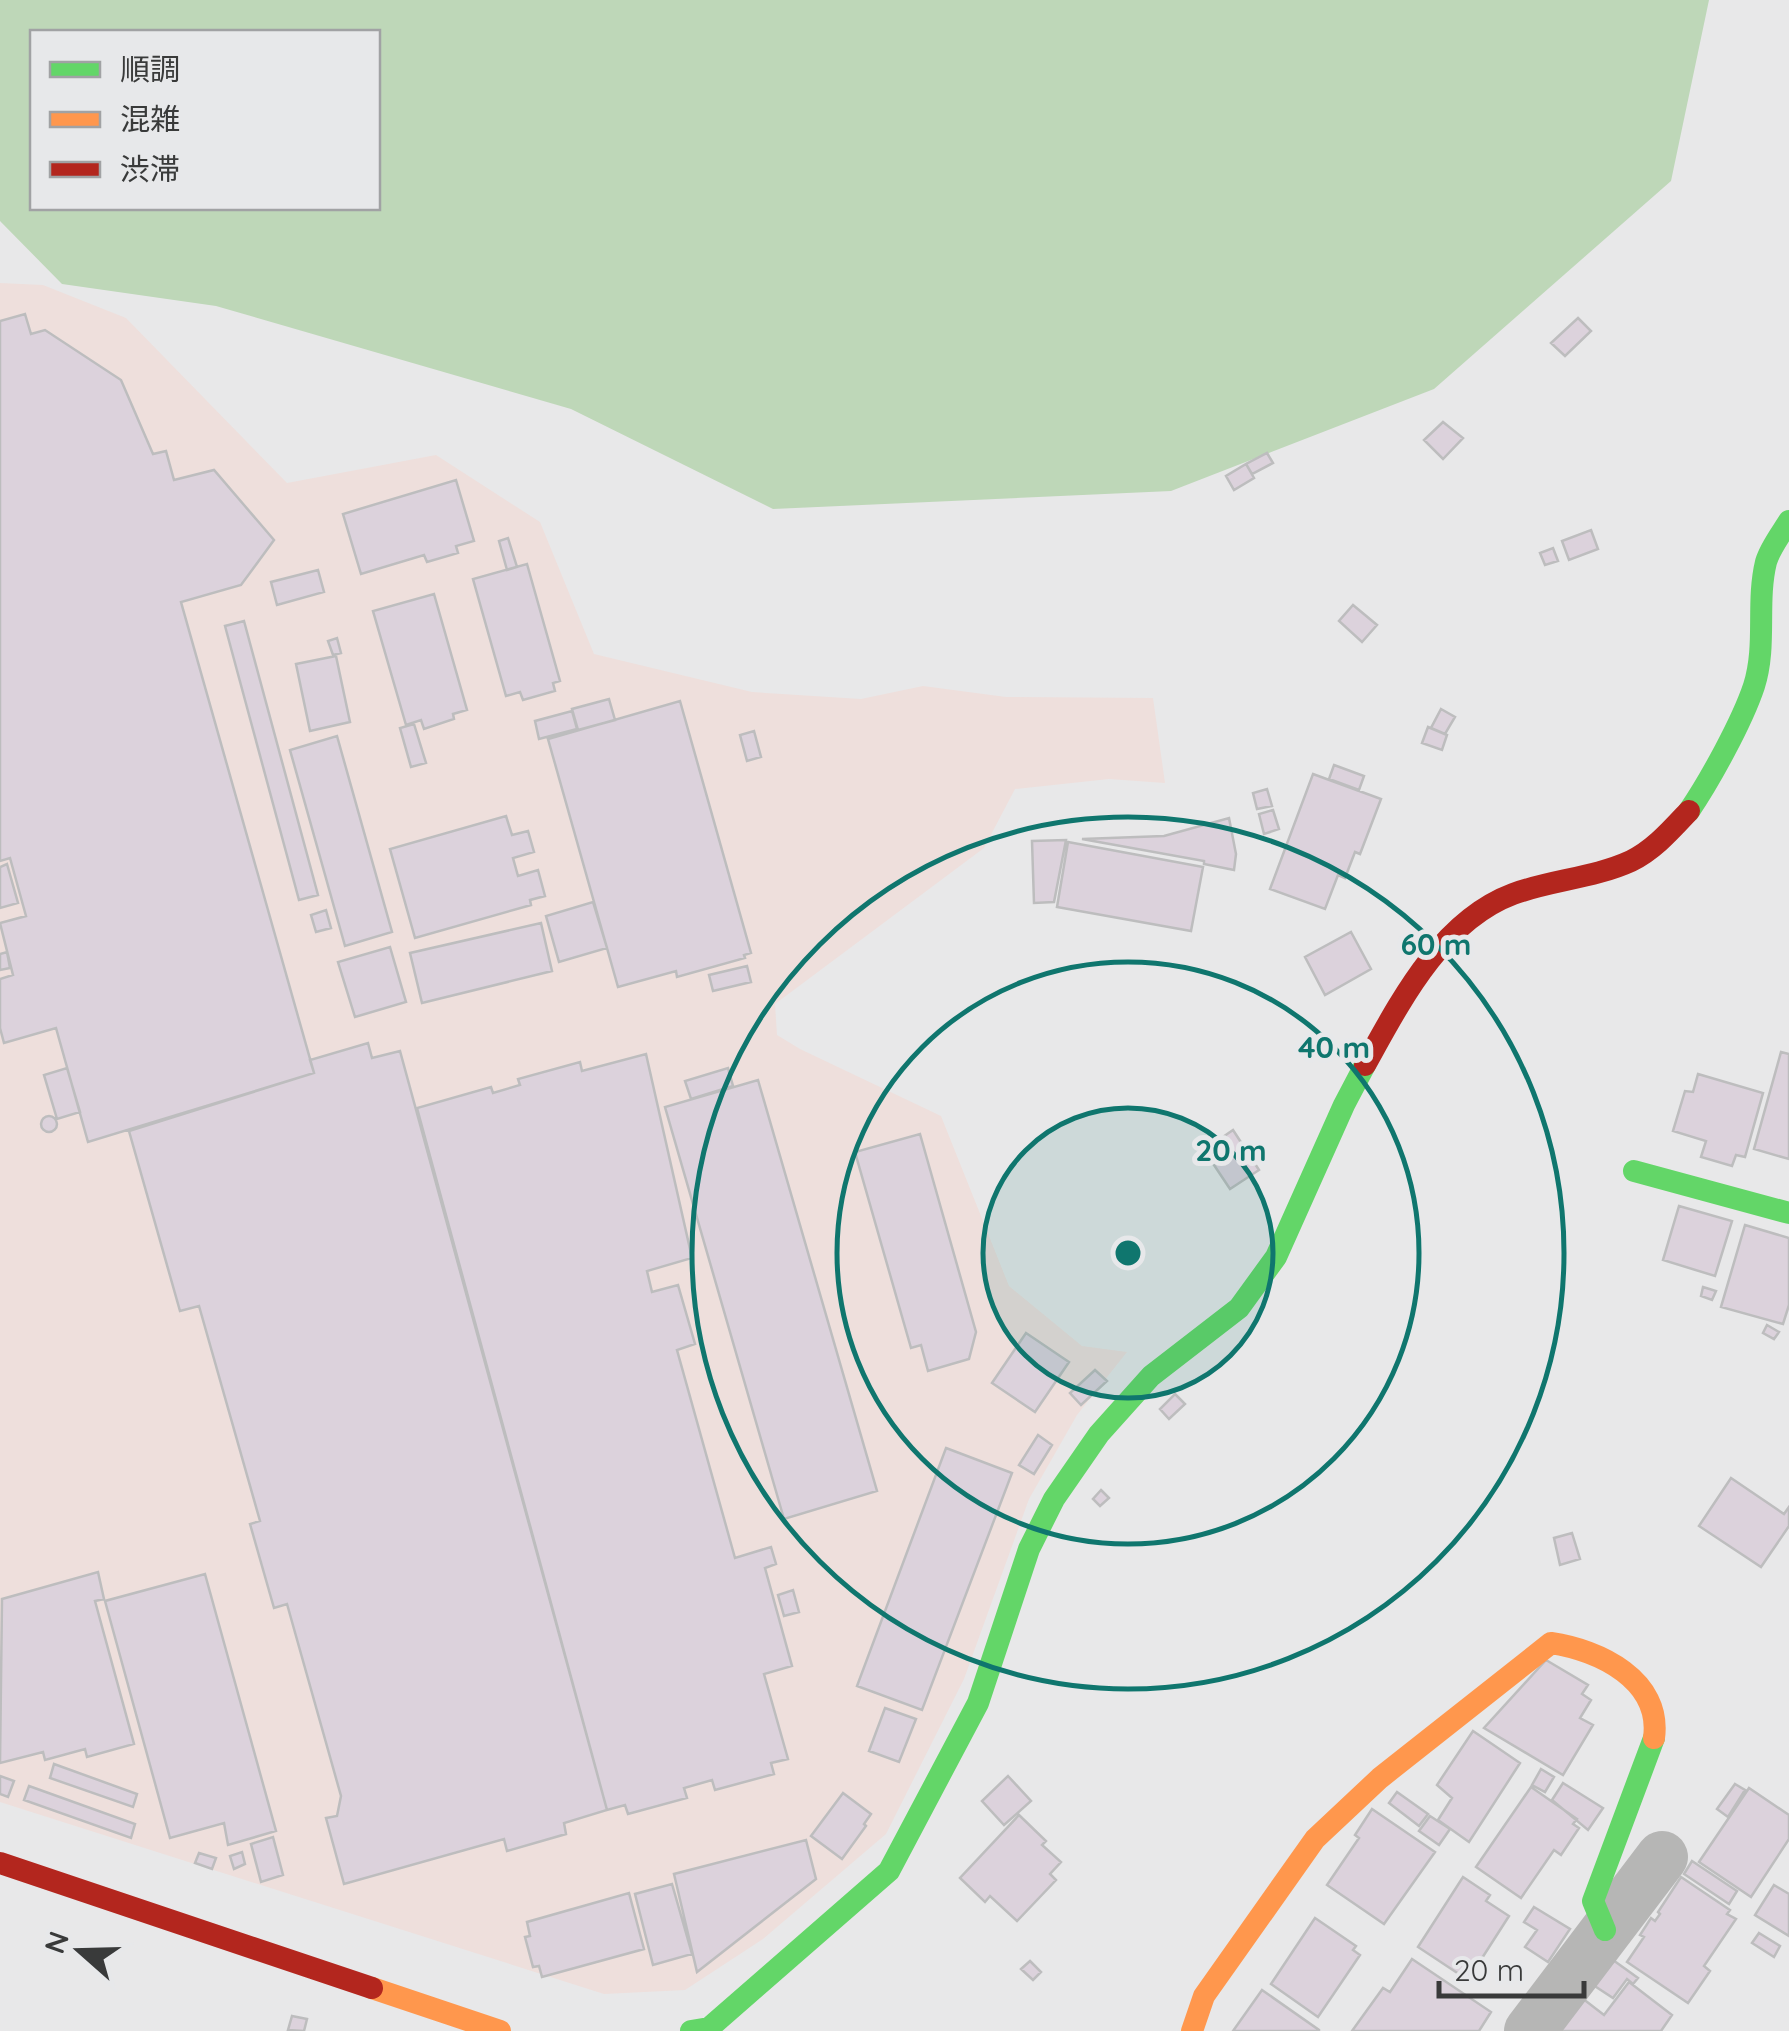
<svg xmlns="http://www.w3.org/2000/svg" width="1789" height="2031" font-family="Quicksand,'Noto Sans JP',sans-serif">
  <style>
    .industrial { fill: #eedfdc }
    .forest { fill: #bed7b8; fill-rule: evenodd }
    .building { fill: #dcd2dc; stroke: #bdbdbe; stroke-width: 2.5 }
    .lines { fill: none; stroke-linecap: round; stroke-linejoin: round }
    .street { stroke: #b6b6b5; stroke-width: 52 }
    .fast { stroke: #63d668; stroke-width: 22 }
    .slow { stroke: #ff974d; stroke-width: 22 }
    .jam { stroke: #b3261e; stroke-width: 22 }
    .ring { fill: none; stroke: #0f766e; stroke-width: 5 }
    .centre { fill: #0f766e; stroke: #e7e8ea; stroke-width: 5 }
    .ring-label { font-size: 30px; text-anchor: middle; font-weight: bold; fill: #0f766e; stroke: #e7e8ea; stroke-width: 10; stroke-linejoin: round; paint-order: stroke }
  </style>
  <rect width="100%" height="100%" fill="#e8e8e9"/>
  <path class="industrial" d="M0 283 43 285 126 318 287 483 436 455 540 522 594 654 752 692 861 699 923 686 1006 697 1153 698 1165 783 1109 779 1015 789 984 848 775 1004 777 1035 800 1049 941 1116 1009 1286 1082 1346 1127 1352 1077 1415 1029 1499 964 1679 886 1834 763 1939 685 1990 604 1994 0 1802Z"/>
  <path class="forest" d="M0 0H1709L1671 181 1434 389 1171 491 773 509 571 409 216 306 62 284 0 221ZM32 32H378V208H32Z"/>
  <path class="building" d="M25 314 31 334 45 330 121 380 153 454 166 451 174 480 214 470 274 540 241 585 181 602 314 1073 88 1142 56 1028 4 1043 0 1028V979L13 975 0 923 26 916 10 858 0 861V321Z
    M1578 318 1591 331 1565 356 1551 343Z
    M1443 422 1463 438 1443 459 1424 440Z
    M1267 453 1273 463 1252 474 1246 464Z
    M1246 464 1254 478 1234 490 1226 476Z
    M456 480 474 541 456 546 458 553 427 562 424 555 361 574 343 514Z
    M1591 530 1598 549 1569 560 1562 541Z
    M508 538 517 567 507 570 499 541Z
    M1553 548 1558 561 1545 565 1540 553Z
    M527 564 560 681 553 683 555 691 523 700 520 692 506 696 473 579Z
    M318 570 324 592 277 605 271 582Z
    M434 594 467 710 453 714 454 719 424 729 421 720 406 725 373 611Z
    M1353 605 1377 625 1362 642 1339 621Z
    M244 621 318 895 299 900 225 626Z
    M337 638 341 653 333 655 328 641Z
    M336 656 350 722 310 731 296 664Z
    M609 699 615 720 578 730 572 709Z
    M680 701 751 953 744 955 745 958 677 977 676 971 618 987 548 739Z
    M1441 709 1455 717 1445 734 1431 728Z
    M572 711 577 729 539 739 535 721Z
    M414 724 426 763 411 767 400 728Z
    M1428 727 1447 735 1442 750 1422 743Z
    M754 731 761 757 747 761 740 735Z
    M337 736 392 932 345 946 290 750Z
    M1334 765 1364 776 1359 790 1329 779Z
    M1313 774 1381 799 1360 854 1355 852 1345 878 1338 875 1325 909 1270 889Z
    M1267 789 1272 806 1257 809 1253 793Z
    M1273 810 1279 829 1264 834 1259 814Z
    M506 816 512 835 528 831 534 852 513 858 518 876 538 870 545 896 530 900 531 905 415 938 390 849Z
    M1229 818 1236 854 1234 870 1204 864V861L1082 839 1164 836Z
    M1066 840 1054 902 1034 903 1032 841Z
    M1068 842 1203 867 1191 931 1057 907Z
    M7 864 18 903 0 908V867Z
    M593 902 607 948 559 962 546 916Z
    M326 910 331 928 316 932 311 915Z
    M541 923 552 971 422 1003 410 953Z
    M1351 932 1371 969 1325 995 1305 957Z
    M390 947 406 1002 355 1017 338 962Z
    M7 952 10 968 0 970V954Z
    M747 966 751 982 713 991 709 975Z
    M368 1043 372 1058 400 1051 607 1810 564 1823 566 1834 507 1851 504 1839 344 1884 326 1818 337 1816 341 1796 287 1604 274 1608 250 1524 260 1521 199 1306 180 1311 129 1131 314 1073 310 1060Z
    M1781 1052 1789 1054V1159L1754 1149Z
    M646 1054 692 1258 647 1271 652 1292 678 1285 695 1344 677 1350 735 1558 771 1547 776 1564 765 1568 792 1666 764 1674 788 1759 771 1763 774 1774 715 1790 712 1780 684 1788 687 1798 628 1814 625 1805 607 1810 417 1108 491 1087 493 1093 520 1085 518 1079 580 1062 582 1071Z
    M67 1068 80 1112 57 1119 44 1075Z
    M728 1068 733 1086 691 1099 685 1081Z
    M1698 1074 1763 1093 1745 1157 1736 1155 1732 1166 1701 1157 1706 1141 1673 1131 1685 1091 1693 1092Z
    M758 1080 877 1491 784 1519 665 1107Z
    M41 1124a8 8 0 1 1 16 0a8 8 0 1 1-16 0Z
    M1233 1130 1259 1170 1230 1189 1204 1150Z
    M920 1134 976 1332 969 1359 928 1371 921 1345 911 1348 855 1152Z
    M1679 1206 1732 1221 1715 1276 1663 1260Z
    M1745 1225 1789 1238V1305L1783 1324 1721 1307Z
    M1703 1287 1716 1291 1712 1300 1701 1296Z
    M1767 1325 1779 1332 1774 1339 1763 1333Z
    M1026 1333 1069 1362 1035 1412 992 1383Z
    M1095 1370 1107 1381 1081 1405 1070 1393Z
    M1175 1394 1185 1404 1169 1419 1160 1409Z
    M1038 1435 1052 1445 1034 1474 1019 1465Z
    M946 1448 1012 1473 922 1710 857 1686Z
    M1731 1478 1784 1514 1789 1507V1526L1761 1567 1699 1526Z
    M1101 1490 1109 1498 1100 1506 1093 1499Z
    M1572 1533 1580 1559 1560 1565 1554 1538Z
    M98 1572 104 1599 95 1601 134 1744 87 1757 85 1749 45 1760 43 1752 0 1763 2 1599Z
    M205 1574 276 1831 228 1845 224 1823 170 1838 105 1601Z
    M793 1590 799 1612 784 1616 778 1595Z
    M1546 1660 1588 1685 1582 1694 1591 1700 1580 1718 1593 1725 1563 1775 1484 1728Z
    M885 1708 916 1719 899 1762 869 1751Z
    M1473 1731 1520 1763 1469 1842 1438 1820 1452 1798 1437 1785Z
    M54 1764 137 1794 133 1807 50 1778Z
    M1541 1769 1554 1777 1545 1792 1532 1785Z
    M0 1776 14 1781 8 1797 0 1794Z
    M1008 1776 1031 1801 1004 1825 982 1801Z
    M1563 1783 1603 1808 1588 1830 1552 1800Z
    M1735 1784 1745 1790 1728 1817 1717 1809Z
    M29 1786 135 1824 131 1838 24 1800Z
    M1531 1787 1577 1819 1573 1824 1579 1828 1561 1855 1554 1850 1521 1898 1476 1867Z
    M1749 1788 1789 1815V1839L1751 1897 1699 1862Z
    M1397 1792 1428 1814 1419 1826 1389 1803Z
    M843 1793 871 1814 864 1824 866 1826 842 1859 811 1836Z
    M1372 1809 1435 1852 1384 1924 1327 1885 1359 1838 1355 1835Z
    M1019 1815 1046 1841 1042 1845 1061 1862 1050 1874 1056 1880 1017 1921 990 1896 985 1902 960 1878Z
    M1430 1816 1450 1829 1439 1845 1419 1831Z
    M273 1837 283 1875 261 1882 251 1844Z
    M806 1840 816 1879 697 1972 674 1874Z
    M242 1852 245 1864 234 1869 230 1856Z
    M199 1853 216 1858 212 1869 195 1863Z
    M1692 1861 1737 1891 1729 1904 1684 1874Z
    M1463 1877 1490 1895 1486 1901 1509 1916 1468 1980 1418 1947Z
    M1681 1877 1730 1910 1727 1914 1736 1919 1704 1966 1710 1971 1688 2003 1627 1962 1644 1937 1640 1935 1651 1918 1655 1921 1660 1914 1658 1912Z
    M672 1884 692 1954 653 1965 635 1894Z
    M1774 1885 1789 1894V1936L1755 1915Z
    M629 1893 644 1949 542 1977 539 1966 533 1967 525 1937 530 1936 527 1922Z
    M1534 1907 1570 1929 1548 1962 1525 1947 1537 1930 1524 1922Z
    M1315 1918 1356 1946 1353 1950 1360 1955 1318 2017 1271 1984Z
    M1759 1933 1780 1946 1774 1957 1752 1943Z
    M1606 1955 1638 1978 1633 1984 1627 1979 1613 1998 1587 1981Z
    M1412 1959 1491 2012 1479 2031H1352L1383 1988 1390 1992Z
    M1030 1961 1041 1972 1033 1980 1021 1969Z
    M1629 1982 1672 2015 1661 2031H1557L1582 1998 1604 2015Z
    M1262 1990 1319 2030V2031H1233Z
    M292 2016 307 2019 304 2031 288 2030Z"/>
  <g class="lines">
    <path class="street" d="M1530 2031 1662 1857"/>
    <path class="fast" d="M1689 811C1710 780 1742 722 1754 686 1767 645 1756 603 1766 562 1770 548 1781 534 1789 521
      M1634 1171 1789 1213
      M1605 1930 1593 1901 1654 1738
      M691 2031 709 2028 889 1871 978 1703 1029 1549 1054 1499 1099 1434 1151 1376 1239 1308 1276 1257 1344 1105 1365 1065"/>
    <path class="slow" d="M372 1988 500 2031
      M1192 2031 1204 1996 1315 1839 1380 1778 1551 1643C1599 1650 1662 1680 1654 1738"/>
    <path class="jam" d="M1365 1065C1400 1002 1441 921 1513 894 1551 880 1594 878 1631 861 1654 850 1672 829 1689 811
      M0 1863 372 1988"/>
  </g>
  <circle cx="1128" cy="1253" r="145" fill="#0f766e" fill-opacity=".12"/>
  <g class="ring">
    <circle cx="1128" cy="1253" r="145"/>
    <circle cx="1128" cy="1253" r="291"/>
    <circle cx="1128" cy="1253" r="436"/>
  </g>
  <circle cx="1128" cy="1253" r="15" class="centre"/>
  <g class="ring-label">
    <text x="1436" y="955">60 m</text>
    <text x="1334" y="1058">40 m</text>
    <text x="1231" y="1161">20 m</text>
  </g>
  <rect x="30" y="30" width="350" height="180" fill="#e7e8ea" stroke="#a1a2a4" stroke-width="2.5"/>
  <rect x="50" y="62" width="50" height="15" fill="#63d668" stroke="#a1a2a4" stroke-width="2.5"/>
  <text x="120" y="80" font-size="30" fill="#393a3a">順調</text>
  <rect x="50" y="112" width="50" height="15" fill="#ff974d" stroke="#a1a2a4" stroke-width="2.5"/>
  <text x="120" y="130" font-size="30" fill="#393a3a">混雑</text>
  <rect x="50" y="162" width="50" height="15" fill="#b3261e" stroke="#a1a2a4" stroke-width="2.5"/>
  <text x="120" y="180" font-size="30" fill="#393a3a">渋滞</text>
  <g transform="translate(80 1951) rotate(290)" stroke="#e7e8ea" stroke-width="8" paint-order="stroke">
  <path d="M0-8L18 38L0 25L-18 38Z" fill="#393a3a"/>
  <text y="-15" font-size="28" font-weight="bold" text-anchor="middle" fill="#393a3a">N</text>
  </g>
  <path d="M1439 1981v15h145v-15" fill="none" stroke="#393a3a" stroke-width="5"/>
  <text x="1454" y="1981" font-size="30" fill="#393a3a" stroke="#e7e8ea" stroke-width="8" paint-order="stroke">20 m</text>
</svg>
